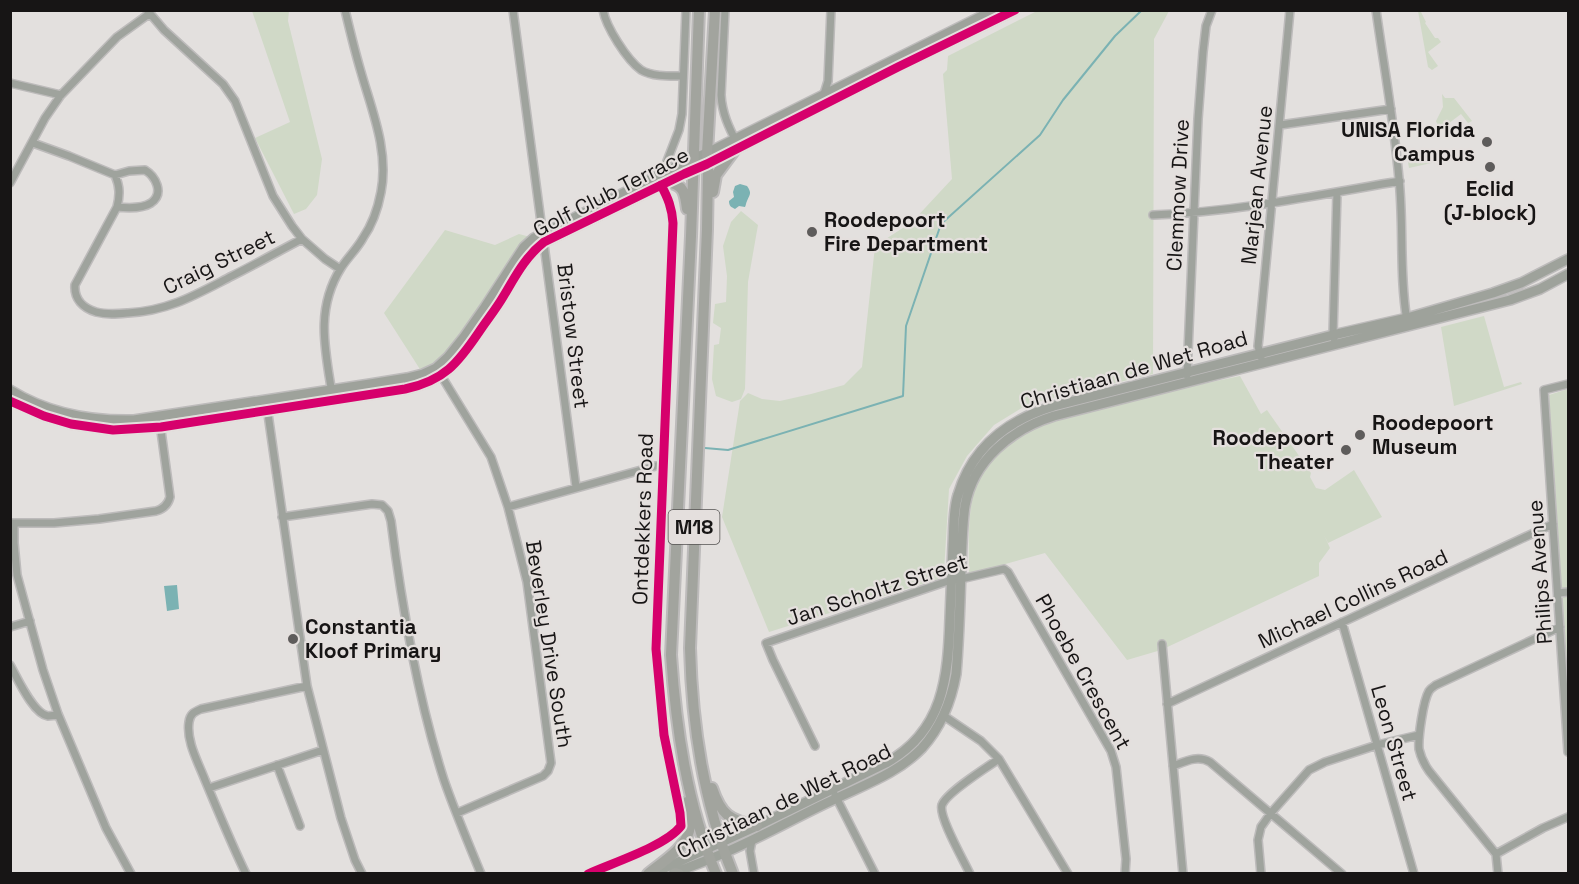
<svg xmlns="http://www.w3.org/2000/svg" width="1579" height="884" font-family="'Space Grotesk',sans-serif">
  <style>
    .green { fill: #d0d9c7 }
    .water { fill: #7bb2b3 }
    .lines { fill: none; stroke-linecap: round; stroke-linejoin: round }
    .stream { stroke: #7bb2b3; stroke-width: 2 }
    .street-casing { stroke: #bdbbbb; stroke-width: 10 }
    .secondary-casing { stroke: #bdbbbb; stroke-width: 12 }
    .primary-casing { stroke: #bdbbbb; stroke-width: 14 }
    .street { stroke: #9fa39d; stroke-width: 7 }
    .secondary { stroke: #9ea29b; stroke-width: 9 }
    .primary { stroke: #a2a49e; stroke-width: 10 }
    .cycleway-casing { stroke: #e4dfdd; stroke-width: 13 }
    .cycleway { stroke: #d6006c; stroke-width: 9 }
    .poi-dot { fill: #5e5c5b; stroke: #e4dfdd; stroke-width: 2 }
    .labels { text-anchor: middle; stroke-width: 4.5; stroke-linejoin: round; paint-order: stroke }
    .shield { fill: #e4dfdd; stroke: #545251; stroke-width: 1.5 }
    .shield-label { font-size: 20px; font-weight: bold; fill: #171515 }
    .poi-label { font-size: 21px; font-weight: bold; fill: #171515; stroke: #e4dfdd; text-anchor: start }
    .street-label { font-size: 21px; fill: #171515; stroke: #e4dfdd }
  </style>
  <rect width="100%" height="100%" fill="#e3e0de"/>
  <path class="green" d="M252 11H289L288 21 322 159 317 195 306 209 294 214 255 138 290 122Z
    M1037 11H1169L1154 39 1153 374 1028 404 994 425 967 456 949 489 944 572 938 579 769 632 722 517 740 401 748 393 762 399 780 401 811 394 844 385 862 367 875 246 912 222 952 179 943 74 947 70 948 56Z
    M1418 11H1422L1421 12 1426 22 1425 23 1435 38H1438L1441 42 1428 52 1438 66 1432 70 1428 67Z
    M1442 94 1445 98H1454L1472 121 1468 123 1461 114 1444 127 1438 126 1436 121 1443 107Z
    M1423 154 1424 156 1434 154 1436 162 1409 168 1407 156Z
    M741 211 758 225 748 282 745 389 741 399 732 402 716 396 712 379 714 345 719 344 721 328 713 323 715 304 726 302 727 276 723 246 731 222Z
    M445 230 495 245 519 234 534 238 464 337 423 374 384 313Z
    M1484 316 1504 387 1521 382 1522 384 1454 406 1441 327Z
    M1240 376 1261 414 1267 410 1311 473 1310 477 1316 488 1325 490 1354 470 1382 517 1328 543 1324 535 1330 548 1319 563V576L1161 650 1127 660 1045 553 969 574C969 543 966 501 981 474 1011 419 1081 411 1136 399 1171 391 1205 383 1240 376Z
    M1568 389V683L1549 395Z"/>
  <path class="water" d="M740 184 747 186C752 193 750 194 747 201 746 203 746 205 745 207L739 206 735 209C731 207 729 206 729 201L734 197 733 192 735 186Z
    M177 585 179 609 167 611 164 586Z"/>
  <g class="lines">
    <path class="stream" d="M705 448 728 450 903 396 906 326 941 224 1040 135 1063 100 1115 36 1142 10"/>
    <g class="street-casing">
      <path id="street" d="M147 10 164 30 223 84 235 101 273 196 292 226 302 239 325 259 340 269
        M513 10 576 487
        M603 10C606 27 627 60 641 70 653 77 670 76 683 76
        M725 10 721 95C722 113 729 128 737 143
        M1376 10C1384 67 1394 122 1399 179 1404 226 1399 274 1407 321
        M10 83 61 95
        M825 97 824 94 828 81 831 10
        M1280 125 1391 109
        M33 143 69 156 115 175C120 187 120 195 117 207L75 285C74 299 83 308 96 312 107 315 117 314 128 313 169 311 197 294 232 276 256 264 279 251 302 239
        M662 174 679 130 682 114 686 10
        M115 175 129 171 145 170C155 176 165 193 151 203 142 209 127 208 117 207
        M10 183 45 118 61 95 117 37 149 14
        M1153 215C1236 212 1318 195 1400 181
        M1334 339 1333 335 1337 192
        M1261 357 1258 346 1259 337 1290 10
        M439 372 491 457 508 507 527 582 551 763 548 771 543 776 457 813
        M1187 375 1198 119 1203 52 1206 26 1212 10
        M1568 384 1544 390 1568 752
        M266 400 307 686 341 818 355 860 362 874
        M333 400C326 353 314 311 341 268 348 257 357 249 363 238 372 225 378 208 381 192 389 151 372 111 361 72 355 52 350 31 345 10
        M508 507 663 464
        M282 517 372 504 382 505 388 511 391 521C402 608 417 696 444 780 455 812 468 842 481 874
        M10 523H54L99 519 156 511C163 509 168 505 170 497L159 416
        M14 523V543L17 575 43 670 58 714 106 828 131 874
        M1558 593 1568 592
        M1342 622 1414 874
        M10 627 30 621
        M1162 644 1183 874
        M10 665C17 677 33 714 48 716 51 716 55 715 58 714
        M1167 704 1553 524
        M944 716 981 741 999 759 1068 874
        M815 746 773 660 766 643 951 580 961 579 1004 569 1008 572 1111 751 1116 767 1126 859 1125 874
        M277 765 300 826
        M1173 766C1186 761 1198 755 1210 762L1342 874
        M209 788 323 750
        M835 795 875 874
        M752 840 750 851 754 874
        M1496 854 1543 828 1568 817
        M246 874C231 843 218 811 205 780 198 762 186 741 189 722 190 714 194 712 201 709L307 686
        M588 874C612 863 666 846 681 826L680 813 664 735 656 649 673 223C672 208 668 198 661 185
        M970 874C964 861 938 816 942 805 946 793 987 767 999 759
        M1261 874 1258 840 1261 827 1271 813 1309 770 1325 762 1377 745 1419 735
        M1498 874 1496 854 1429 771C1424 764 1421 758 1419 749 1418 738 1423 701 1429 691 1431 688 1433 687 1436 685L1560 627"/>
    </g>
    <g class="secondary-casing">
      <path id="secondary" d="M10 390C47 413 92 421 134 420L370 384 407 378 423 374 436 368 448 357 464 337 485 307 524 247 534 238 683 163 707 153 994 10
        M10 401 44 416 71 424 113 430 161 427 405 389C444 381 458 363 479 332 487 320 496 309 503 297 515 277 525 257 544 242L684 174 707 164 898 67 1015 10
        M654 873 757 826 886 763C944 731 948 677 950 618 951 593 952 569 953 545 954 529 953 510 958 495 972 447 1008 420 1054 406L1333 335 1407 318 1493 293 1521 283 1568 259
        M673 874C690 866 707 861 724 853 762 837 798 816 835 799 866 784 898 773 922 748 941 727 951 702 956 674 959 639 960 604 961 569 962 548 962 526 965 506 973 460 1012 429 1054 416L1510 300 1540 289 1568 274"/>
    </g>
    <g class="primary-casing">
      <path id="primary" d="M699 10 691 236 671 655C676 728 687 805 716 874
        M715 10 707 153 708 169 707 229 690 648C692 725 703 802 733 874
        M666 182C684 184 685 193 687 209
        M713 192 716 175 736 148
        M712 788C721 815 730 821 757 826
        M675 873 679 874
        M648 874C662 862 684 850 689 831 691 822 688 811 687 802"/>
    </g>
    <use href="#street" class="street"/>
    <use href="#secondary" class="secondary"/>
    <use href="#primary" class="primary"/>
    <g class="cycleway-casing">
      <path id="cycleway" d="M10 401 44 416 71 424 113 430 161 427 405 389C444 381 458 363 479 332 487 320 496 309 503 297 515 277 525 257 544 242L684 174 707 164 898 67 1015 10
        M588 874C612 863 666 846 681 826L680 813 664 735 656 649 673 223C672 208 668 198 661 185"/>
    </g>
    <use href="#cycleway" class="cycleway"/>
  </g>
  <g class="poi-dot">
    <circle cx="1487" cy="142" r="6"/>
    <circle cx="1490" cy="167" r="6"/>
    <circle cx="812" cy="232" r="6"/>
    <circle cx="1360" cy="435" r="6"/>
    <circle cx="1346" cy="450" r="6"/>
    <circle cx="293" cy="639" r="6"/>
  </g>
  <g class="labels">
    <rect class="shield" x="668.5" y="510" width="51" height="34" rx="4.5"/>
    <g class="shield-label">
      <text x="694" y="534">M18</text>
    </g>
    <g class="poi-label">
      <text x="1475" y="137" text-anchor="end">UNISA Florida<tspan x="1475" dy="24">Campus</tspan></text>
      <text x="1490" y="196" text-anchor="middle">Eclid<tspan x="1490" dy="24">(J-block)</tspan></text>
      <text x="824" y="227">Roodepoort<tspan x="824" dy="24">Fire Department</tspan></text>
      <text x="1372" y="430">Roodepoort<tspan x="1372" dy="24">Museum</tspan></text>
      <text x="1334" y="445" text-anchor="end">Roodepoort<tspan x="1334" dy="24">Theater</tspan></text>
      <text x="305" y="634">Constantia<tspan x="305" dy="24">Kloof Primary</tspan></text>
    </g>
    <g class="street-label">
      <text transform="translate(1257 185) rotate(-84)" y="7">Marjean Avenue</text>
      <text transform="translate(611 192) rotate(-27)" y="7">Golf Club Terrace</text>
      <text transform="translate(1178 195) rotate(-87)" y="7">Clemmow Drive</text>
      <text transform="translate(219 262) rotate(-26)" y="7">Craig Street</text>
      <text transform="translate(573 336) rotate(83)" y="7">Bristow Street</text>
      <text transform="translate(1134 370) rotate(-16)" y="7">Christiaan de Wet Road</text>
      <text transform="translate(643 519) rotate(-88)" y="7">Ontdekkers Road</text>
      <text transform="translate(1540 572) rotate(-94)" y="7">Philips Avenue</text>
      <text transform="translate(877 590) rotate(-18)" y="7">Jan Scholtz Street</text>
      <text transform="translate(1353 599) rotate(-25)" y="7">Michael Collins Road</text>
      <text transform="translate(549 644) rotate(81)" y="7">Beverley Drive South</text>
      <text transform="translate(1083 672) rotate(61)" y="7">Phoebe Crescent</text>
      <text transform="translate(1394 743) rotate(74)" y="7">Leon Street</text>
      <text transform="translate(784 801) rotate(-26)" y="7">Christiaan de Wet Road</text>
    </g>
  </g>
  <rect width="1579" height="884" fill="none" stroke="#171515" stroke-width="24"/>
</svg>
